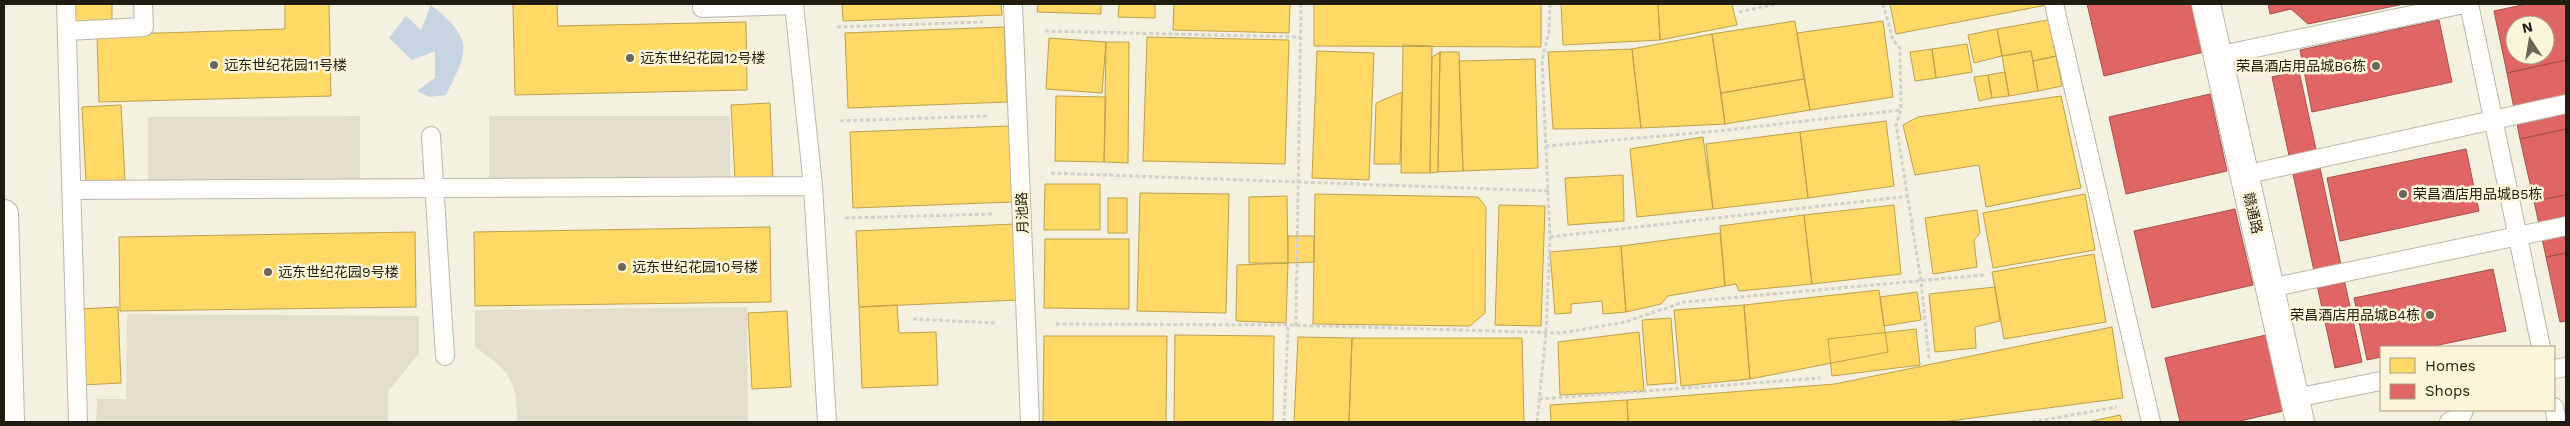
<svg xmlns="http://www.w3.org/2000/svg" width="2570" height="426" font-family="'Work Sans','Noto Sans SC',sans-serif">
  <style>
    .green { fill: #e4dfcc }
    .water { fill: #c7d4e1 }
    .homes { fill: #ffd966; stroke: #bca04c }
    .shops { fill: #e06666; stroke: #a6504c; fill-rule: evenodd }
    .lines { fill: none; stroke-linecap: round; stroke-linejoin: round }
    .service-casing { stroke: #bab7a9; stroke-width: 20 }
    .tertiary-casing { stroke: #bab7a9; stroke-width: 30 }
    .secondary-casing { stroke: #bab7a9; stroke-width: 30 }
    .path { stroke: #d1d0cb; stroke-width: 3; stroke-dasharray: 4 2.5; stroke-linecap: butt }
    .service { stroke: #fefdfa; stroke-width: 18 }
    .tertiary { stroke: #fefdfa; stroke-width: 28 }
    .secondary { stroke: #fefdfa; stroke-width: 28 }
    .poi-dot { fill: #6b6758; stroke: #fdf5d9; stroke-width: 2 }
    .labels { text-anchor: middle; stroke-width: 5; stroke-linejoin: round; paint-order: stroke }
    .poi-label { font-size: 14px; fill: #201c0f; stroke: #fdf5d9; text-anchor: start }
    .street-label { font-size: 14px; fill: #201c0f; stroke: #fdf5d9 }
  </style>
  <rect width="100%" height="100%" fill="#f5f1e1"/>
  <path class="green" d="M360 116V182L148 183V117Z
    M489 116H730V178H489Z
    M747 307 748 422H517C517 379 509 371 475 347V310Z
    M127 314 419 316V353L388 392V422H96L97 399H126Z"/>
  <path class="water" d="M431 5C473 39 470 49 446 95L429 97 417 91 435 78V51L412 60 389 38 406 16 421 30Z"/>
  <path class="homes" d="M73 4H112V22L73 24Z
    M285 4H329L331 96 99 102 97 35 285 29Z
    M513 4H557L558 26 746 22 747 90 515 95Z
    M842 4H1001L1002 15 843 21Z
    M1038 4H1101V14L1037 12Z
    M1119 4H1155V18L1118 17Z
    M1174 4H1290L1289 33 1173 30Z
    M1314 4H1541V47L1314 46Z
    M1561 4H1658L1660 40 1563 45Z
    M1658 4H1732L1737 25 1660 40Z
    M1890 4H2047V5L1896 34Z
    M2048 20 2056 56 2033 61 2031 51 2002 56 1997 29Z
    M1795 21 1804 79 1721 93 1712 34Z
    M1883 21 1893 97 1810 110 1797 33Z
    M1004 27 1007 102 848 108 845 33Z
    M1997 29 2002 56 1974 63 1968 35Z
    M1712 34 1725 124 1641 128 1632 49Z
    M1147 37 1289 40 1285 164 1143 161Z
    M1049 38 1106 42 1102 93 1046 89Z
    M1106 42H1129L1128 163 1104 162Z
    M1967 44 1972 72 1936 78 1932 49Z
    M1403 45 1432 46 1430 173H1401Z
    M1632 49 1641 128 1553 129 1548 52Z
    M1932 49 1936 78 1915 81 1910 52Z
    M1317 51 1374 53 1369 180 1312 178Z
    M2031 51 2038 91 2009 96 2002 56Z
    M1440 52 1438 172 1430 173 1432 57Z
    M1440 52H1459L1463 171 1438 172Z
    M2056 56 2062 86 2038 91 2033 61Z
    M1535 59 1538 168 1463 171 1459 61Z
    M2005 72 2009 96 1992 98 1988 75Z
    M1988 75 1992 98 1979 101 1974 77Z
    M1804 79 1810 110 1725 124 1721 93Z
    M1402 92 1400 164H1374L1376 103Z
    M1056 96 1106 97 1104 162 1055 161Z
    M2061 96 2081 188 1986 207 1979 165 1915 175 1903 125 1918 117Z
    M770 103 773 179 735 180 731 105Z
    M121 105 125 180 86 182 82 107Z
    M1886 121 1894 186 1808 198 1800 132Z
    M1009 126 1012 202 853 208 850 132Z
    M1800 132 1808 198 1713 209 1706 144Z
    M1703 137 1713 209 1637 217 1630 149Z
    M1623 175 1624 221 1568 225 1565 178Z
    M1045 184H1100V230H1044Z
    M1140 193 1229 194 1226 313 1137 311Z
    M1315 194 1478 197 1486 207 1485 313 1470 326 1313 324Z
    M2085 194 2095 250 1993 268 1983 213Z
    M1287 196 1288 263H1249V197Z
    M1108 198H1127V233H1108Z
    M1499 205 1545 206 1541 326 1495 325Z
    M1894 205 1901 274 1812 284 1804 215Z
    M1977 210 1980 233 1974 240 1977 267 1933 274 1925 218Z
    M1804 215 1812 284 1739 291 1736 284 1725 286 1720 226Z
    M1015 224 1018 300 859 307 856 231Z
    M770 227 771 302 475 306 474 232Z
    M415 232 416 307 120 311 119 237Z
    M1720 233 1725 286 1668 296 1661 304 1626 312 1621 246Z
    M1288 236H1314V262L1288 263Z
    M1045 239H1129V309L1044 308Z
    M1621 246 1626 312 1603 314 1602 301 1571 304V313L1555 314 1550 252Z
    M2094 254 2106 322 2004 339 1992 272Z
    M1288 263 1286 323 1236 321 1237 265Z
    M1995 287 2000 321 1975 327 1976 348 1935 352 1929 294Z
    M1879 290 1888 352 1750 379 1744 305Z
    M1917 292 1921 320 1884 326 1880 297Z
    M897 305 899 333 936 332 938 385 862 388 859 307Z
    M1744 305 1750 379 1681 386 1674 310Z
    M118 307 121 383 83 385 79 309Z
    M787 311 791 387 752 389 748 313Z
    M1671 318 1676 383 1647 385 1642 320Z
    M2112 327 2123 398 1942 422H1628L1627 400 1835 384Z
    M1916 329 1920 365 1832 376 1828 339Z
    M1639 332 1644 391 1560 395 1558 342Z
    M1175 335 1274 336 1273 422H1174Z
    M1044 336H1167L1166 422H1043Z
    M1298 337 1352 338 1349 422H1294Z
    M1352 338H1522L1524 422H1349Z
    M1627 400 1628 422H1551L1550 405Z
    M2120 415 2122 422H2088Z"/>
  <path class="shops" d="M2087 4H2193L2204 52 2104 76Z
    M2268 4H2404L2308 24 2291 9 2270 14Z
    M2527 4H2566V60L2507 73 2494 11ZM2515 25H2545V55H2515Z
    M2439 20 2452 82 2312 112 2300 50Z
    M2566 60V129L2520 139 2507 73Z
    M2299 71 2362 362 2335 368 2272 77Z
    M2210 94 2227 171 2126 194 2109 117Z
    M2566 129V195L2534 201 2520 139Z
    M2466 149 2479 211 2340 241 2327 178Z
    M2566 195V253L2546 257 2534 201Z
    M2235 209 2253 285 2152 308 2134 231Z
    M2566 253V321L2560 322 2546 257Z
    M2493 269 2506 331 2429 347H2381V357L2367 360 2354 298Z
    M2266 335 2283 411 2236 422H2180L2165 358Z"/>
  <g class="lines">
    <g class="service-casing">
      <path id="service" d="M66 4 78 422
        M702 4V8L794 5
        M794 4 813 186 827 422
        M1013 4 1030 422
        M2054 4 2151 422
        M2469 4 2541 347
        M67 31 144 27 143 4
        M2217 56 2464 4
        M431 136 445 356
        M2244 175 2566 104
        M72 190 813 186
        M2270 288 2566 226
        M2554 369 2566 367
        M2295 398 2381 381
        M2554 407 2557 422
        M2449 422 2462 415 2464 410"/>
    </g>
    <g class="tertiary-casing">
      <path id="tertiary" d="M2206 4 2300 422"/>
    </g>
    <g class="secondary-casing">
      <path id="secondary" d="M4 214 10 422"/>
    </g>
    <path class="path" d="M1883 4 1893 40 1900 48 1901 109 1896 125 1921 281 1929 359
      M1739 12 1776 4
      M837 27 983 22
      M1045 31 1301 37
      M840 121 987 116
      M1546 146 1718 131 1901 110
      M1051 173 1549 191
      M845 218 992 214
      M1550 237 1909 196
      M913 319 995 323
      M1056 324 1288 325 1562 333 1625 322 1684 302 1984 275
      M1296 326 1301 4
      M1539 399 1820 378
      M1284 422 1288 325
      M1537 422 1546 333 1550 237 1542 60 1549 32 1550 4
      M2032 422 2117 407"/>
    <use href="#service" class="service"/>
    <use href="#tertiary" class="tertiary"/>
    <use href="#secondary" class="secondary"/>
  </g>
  <g class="poi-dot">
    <circle cx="630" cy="58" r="5"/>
    <circle cx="214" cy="65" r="5"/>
    <circle cx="2376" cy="66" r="5"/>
    <circle cx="2403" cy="194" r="5"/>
    <circle cx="622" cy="267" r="5"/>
    <circle cx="268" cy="272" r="5"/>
    <circle cx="2430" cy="315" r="5"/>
  </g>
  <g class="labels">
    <g class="poi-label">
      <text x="640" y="63">远东世纪花园12号楼</text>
      <text x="224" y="70">远东世纪花园11号楼</text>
      <text x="2366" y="71" text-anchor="end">荣昌酒店用品城B6栋</text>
      <text x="2413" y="199">荣昌酒店用品城B5栋</text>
      <text x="632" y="272">远东世纪花园10号楼</text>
      <text x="278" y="277">远东世纪花园9号楼</text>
      <text x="2420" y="320" text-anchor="end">荣昌酒店用品城B4栋</text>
    </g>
    <g class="street-label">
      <text transform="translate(1022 213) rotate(-92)" y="5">月池路</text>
      <text transform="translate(2253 213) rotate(77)" y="5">赣通路</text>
    </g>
  </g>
  <rect width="2570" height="426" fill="none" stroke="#201c0f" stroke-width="10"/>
  <rect x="2380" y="346" width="175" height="65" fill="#fdf5d9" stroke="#a59e88"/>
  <rect x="2390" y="358" width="25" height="15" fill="#ffd966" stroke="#a59e88"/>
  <text x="2425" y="371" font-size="15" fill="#201c0f">Homes</text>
  <rect x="2390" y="384" width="25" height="15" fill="#e06666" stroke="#a59e88"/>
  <text x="2425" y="396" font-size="15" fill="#201c0f">Shops</text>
  <g transform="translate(2530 40) rotate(348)"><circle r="24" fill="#fdf5d9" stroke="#a59e88"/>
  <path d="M0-4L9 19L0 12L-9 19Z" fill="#6b6758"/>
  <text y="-8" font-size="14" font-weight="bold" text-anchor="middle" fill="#201c0f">N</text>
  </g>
</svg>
